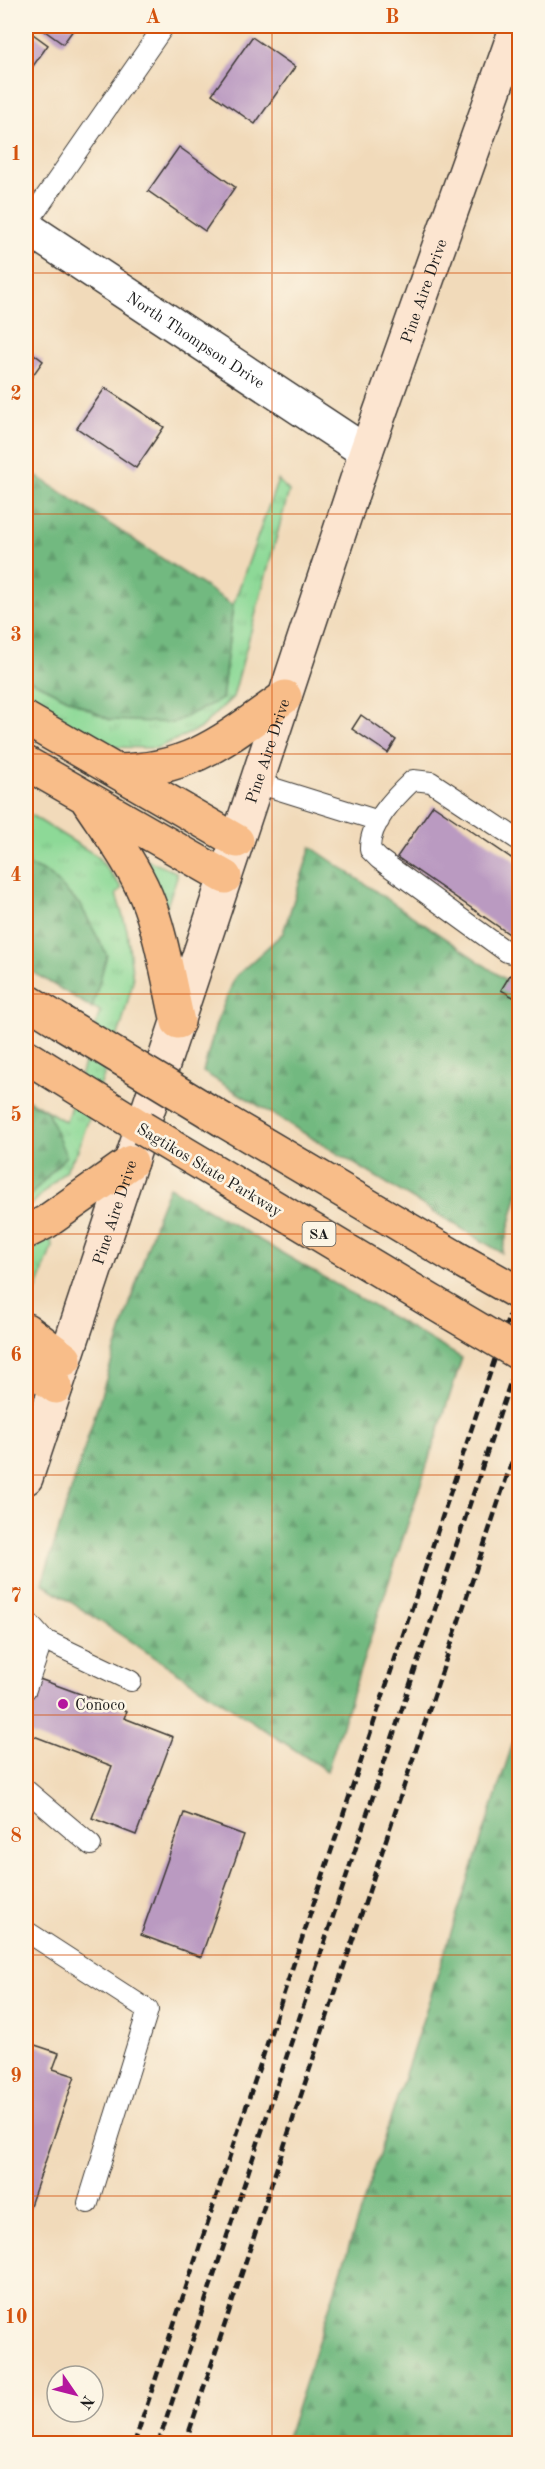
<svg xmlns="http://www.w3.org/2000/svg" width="545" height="2469" font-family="'Old Standard TT',serif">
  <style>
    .grass { fill: url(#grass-tufts); stroke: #547a5a; stroke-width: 1.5 }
    .forest { fill: url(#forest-firs); stroke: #476a4e; stroke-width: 1.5 }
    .building { fill: #ba9ac1 }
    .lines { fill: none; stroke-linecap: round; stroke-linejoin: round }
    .lane-casing { stroke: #3c3834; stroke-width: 22 }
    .street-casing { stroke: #3c3834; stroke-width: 36 }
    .secondary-casing { stroke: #3c3834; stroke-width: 36 }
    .highway-casing { stroke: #3c3834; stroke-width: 36 }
    .lane { stroke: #fff; stroke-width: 20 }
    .street { stroke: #fff; stroke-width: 33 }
    .secondary { stroke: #fce5d0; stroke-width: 33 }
    .highway { stroke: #f8bd89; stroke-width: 33 }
    .rail { stroke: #1c1c1c; stroke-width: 4.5; stroke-dasharray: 9 4.5; stroke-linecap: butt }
    .highway-bridge-casing { stroke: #3c3834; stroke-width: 36; stroke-linecap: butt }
    .highway-bridge { stroke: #f8bd89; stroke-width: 33 }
    .grid { fill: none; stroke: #d4530e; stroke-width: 1.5; stroke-opacity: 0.55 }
    .poi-dot { fill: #b5179e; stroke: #fcf5e5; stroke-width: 2 }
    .labels { text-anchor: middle; stroke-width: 5; stroke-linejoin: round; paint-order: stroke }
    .shield { fill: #fcf5e5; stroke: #5f5d58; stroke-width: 1.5 }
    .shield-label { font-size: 15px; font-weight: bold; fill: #1c1c1c }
    .street-label { font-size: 16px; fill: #1c1c1c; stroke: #fcf5e5 }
    .poi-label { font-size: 16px; fill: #1c1c1c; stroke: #fcf5e5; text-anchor: start }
    .neatline { fill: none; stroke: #d4530e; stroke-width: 2 }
    .grid-label { font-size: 20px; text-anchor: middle; font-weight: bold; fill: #d4530e }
  </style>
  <defs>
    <pattern id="grass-tufts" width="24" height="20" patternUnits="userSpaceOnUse" patternTransform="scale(1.5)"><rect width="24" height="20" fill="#8dd997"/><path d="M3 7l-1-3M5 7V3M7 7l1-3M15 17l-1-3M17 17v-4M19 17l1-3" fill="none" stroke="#79ba82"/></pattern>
    <pattern id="forest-firs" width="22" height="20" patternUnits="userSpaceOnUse" patternTransform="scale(1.5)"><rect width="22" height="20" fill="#72b980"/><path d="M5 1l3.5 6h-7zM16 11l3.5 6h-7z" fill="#629e6e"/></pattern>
  </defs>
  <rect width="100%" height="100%" fill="#fcf5e5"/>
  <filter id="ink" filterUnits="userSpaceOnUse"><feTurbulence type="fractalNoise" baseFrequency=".0167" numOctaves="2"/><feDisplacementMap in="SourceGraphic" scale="12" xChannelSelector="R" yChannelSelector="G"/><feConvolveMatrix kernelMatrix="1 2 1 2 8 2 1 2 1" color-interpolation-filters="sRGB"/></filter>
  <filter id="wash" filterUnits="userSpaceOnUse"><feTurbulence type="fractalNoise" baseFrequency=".008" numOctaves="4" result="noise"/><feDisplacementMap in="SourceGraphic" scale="24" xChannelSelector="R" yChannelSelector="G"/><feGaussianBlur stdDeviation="1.35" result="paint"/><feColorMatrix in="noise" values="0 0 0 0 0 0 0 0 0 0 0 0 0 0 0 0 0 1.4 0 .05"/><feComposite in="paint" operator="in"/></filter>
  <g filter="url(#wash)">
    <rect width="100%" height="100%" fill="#f1daba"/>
    <path class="grass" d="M278 480 289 491 233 697 199 729 157 748 106 747 26 702V678L110 720 222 699 233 605Z
      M26 812 97 856 122 888 116 894 127 930 133 981 122 1023 78 1150 65 1171 31 1205 26 1207V1098L66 1122 100 1011 26 968Z
      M147 860 176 872 177 877 165 911 144 866Z
      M51 1237 52 1247 30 1307 26 1304V1255Z"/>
    <path class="forest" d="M26 469 233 605 222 699 173 723 110 720 26 678Z
      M311 847 519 989V1190L502 1253 203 1072 216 1024 235 977 283 933Z
      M26 864 49 874 81 906 107 955 92 1008 26 968Z
      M26 1101 47 1111 66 1156 26 1200Z
      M169 1187 462 1358 327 1771 42 1583 157 1217Z
      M519 1724V2443H285Z"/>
    <g id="blocks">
      <path class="building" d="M38 26H76L63 44Z
        M26 29 48 45 26 76Z
        M252 37 295 67 255 124 212 94Z
        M179 147 235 187 205 231 148 191Z
        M26 348 43 361 26 385Z
        M105 388 164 427 136 468 77 428Z
        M361 715 396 740 388 753 352 729Z
        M433 805 520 864V937L518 940 397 857Z
        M510 975 520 981V1001L501 990Z
        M34 1677 127 1711 124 1718 173 1737 136 1835 92 1818 112 1766 26 1733V1700Z
        M184 1813 244 1835 201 1957 141 1935Z
        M26 2042 59 2053 53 2069 75 2076 26 2217Z"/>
    </g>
  </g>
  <g filter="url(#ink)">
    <use href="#blocks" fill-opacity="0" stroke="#3c3834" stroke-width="1.5"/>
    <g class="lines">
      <g class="lane-casing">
        <path id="lane" d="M26 225 164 26
          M257 783 379 821
          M520 841 431 782 413 780C395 797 369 823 370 850L379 859 507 952 520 955
          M26 1620 43 1639 131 1681
          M26 1689 43 1639
          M26 1790 91 1845
          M26 1931 148 2010 88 2203"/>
      </g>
      <g class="street-casing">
        <g id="street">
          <path id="s1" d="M26 227 366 452"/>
        </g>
      </g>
      <g class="secondary-casing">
        <g id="secondary">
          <path id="s2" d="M26 1478 366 452 517 26"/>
        </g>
      </g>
      <g class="highway-casing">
        <path id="highway" d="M26 719 237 841
          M26 763 225 877
          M116 771C191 771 227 738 285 697
          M86 798C107 830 131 861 146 896 161 932 169 983 178 1022
          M26 1000 61 1022
          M26 1056 142 1128
          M223 1120 453 1256
          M204 1165 434 1303
          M26 1232 46 1222 131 1162
          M26 1330 65 1359
          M26 1365 56 1387"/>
      </g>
      <use href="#lane" class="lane"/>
      <use href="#street" class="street"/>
      <use href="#secondary" class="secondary"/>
      <use href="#highway" class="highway"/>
      <path class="rail" d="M134 2444 520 1283
        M158 2444 520 1353
        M185 2444 520 1437"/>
      <g class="highway-bridge-casing">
        <path id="highway-bridge" d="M61 1022 223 1120
          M142 1128 204 1165
          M453 1256 520 1294
          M434 1303 520 1354"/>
      </g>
      <use href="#highway-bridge" class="highway-bridge"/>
    </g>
  </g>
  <path class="grid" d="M272 26V2444M26 273H520M26 514H520M26 754H520M26 994H520M26 1234H520M26 1475H520M26 1715H520M26 1955H520M26 2196H520"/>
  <circle class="poi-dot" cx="63" cy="1704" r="6"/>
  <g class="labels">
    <rect class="shield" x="302.5" y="1222" width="33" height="24" rx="4.5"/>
    <g class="shield-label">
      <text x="319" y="1239">SA</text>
    </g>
    <g class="street-label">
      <text dy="6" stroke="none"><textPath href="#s2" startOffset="1252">Pine Aire Drive</textPath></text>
      <text dy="6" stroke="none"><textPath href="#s1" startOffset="204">North Thompson Drive</textPath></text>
      <text dy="6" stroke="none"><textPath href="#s2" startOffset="766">Pine Aire Drive</textPath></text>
      <text transform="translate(210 1169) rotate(31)" y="6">Sagtikos State Parkway</text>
      <text dy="6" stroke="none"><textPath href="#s2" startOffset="280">Pine Aire Drive</textPath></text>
    </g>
    <g class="poi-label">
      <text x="75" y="1710">Conoco</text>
    </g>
  </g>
  <rect width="545" height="2469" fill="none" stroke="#fcf5e5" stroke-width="66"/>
  <g transform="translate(75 2394) rotate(125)"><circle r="28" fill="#fcf5e5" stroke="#a29e95" stroke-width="1.5"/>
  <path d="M0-4.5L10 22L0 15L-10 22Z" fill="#b5179e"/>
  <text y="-9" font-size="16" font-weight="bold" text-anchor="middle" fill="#1c1c1c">N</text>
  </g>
  <rect x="33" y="33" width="479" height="2403" class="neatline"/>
  <g class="grid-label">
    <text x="153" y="23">A</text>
    <text x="392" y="23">B</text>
    <text x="16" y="160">1</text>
    <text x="16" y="400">2</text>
    <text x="16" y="641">3</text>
    <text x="16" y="881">4</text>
    <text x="16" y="1121">5</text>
    <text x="16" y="1361">6</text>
    <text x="16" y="1602">7</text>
    <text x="16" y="1842">8</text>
    <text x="16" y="2082">9</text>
    <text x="16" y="2323">10</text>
  </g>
</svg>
